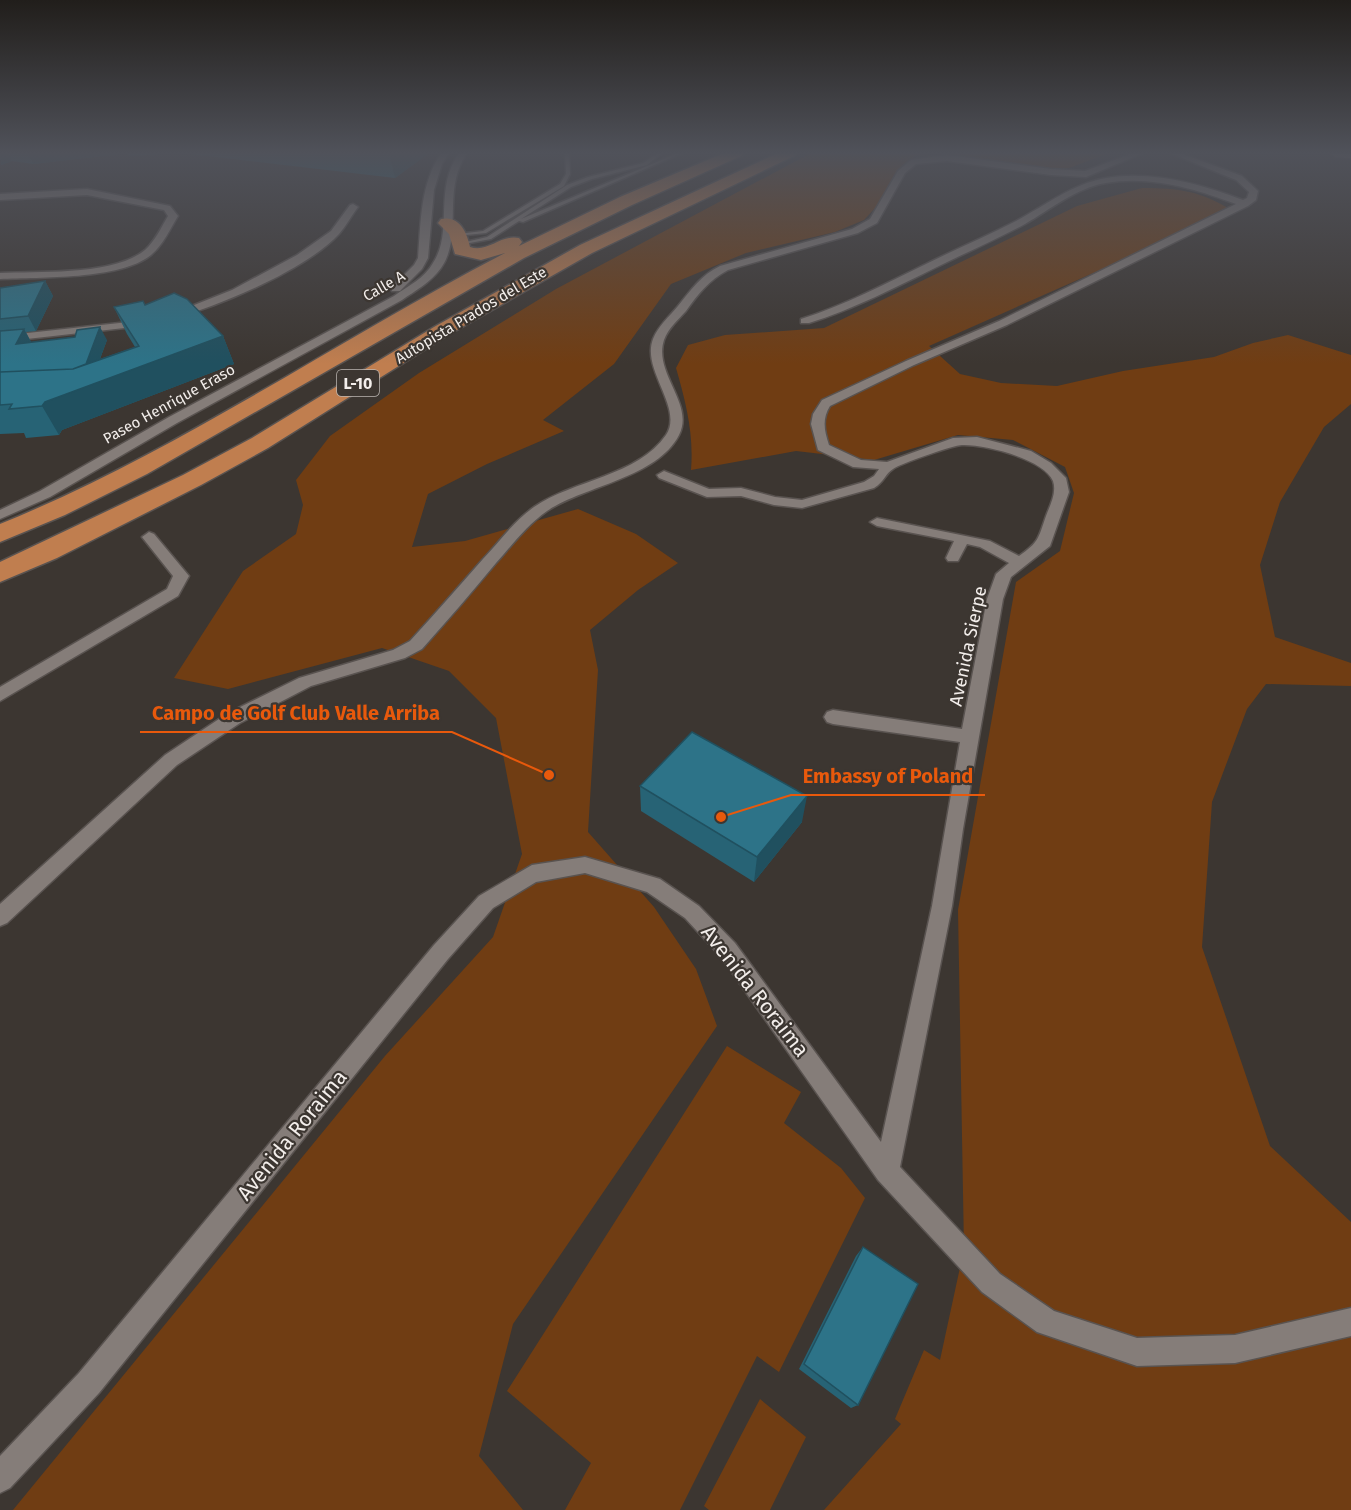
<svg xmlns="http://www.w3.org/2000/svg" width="1351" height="1510" font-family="'Fira Sans',sans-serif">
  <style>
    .green { fill: #703d13 }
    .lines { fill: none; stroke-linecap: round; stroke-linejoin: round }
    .lane-casing { stroke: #595350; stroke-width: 3 }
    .street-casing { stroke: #595350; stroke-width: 3 }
    .secondary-casing { stroke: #595350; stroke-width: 2 }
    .highway-casing { stroke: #595350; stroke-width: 3 }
    .lane { fill: #857d79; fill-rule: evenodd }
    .street { fill: #857d79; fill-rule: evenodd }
    .secondary { fill: #857d79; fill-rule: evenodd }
    .highway { fill: #c07e4f; fill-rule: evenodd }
    .wall { fill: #276375 }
    .shaded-wall { fill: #20505f }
    .building { fill: #2d7388; stroke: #20505f; stroke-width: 1.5 }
    .labels { text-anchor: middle; stroke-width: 4.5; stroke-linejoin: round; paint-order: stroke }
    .far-street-label { font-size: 15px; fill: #f3eeeb; stroke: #3c3631 }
    .shield { fill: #3c3631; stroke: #bcb7b3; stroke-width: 1.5 }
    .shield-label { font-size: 16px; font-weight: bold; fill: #f3eeeb }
    .street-label { font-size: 18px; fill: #f3eeeb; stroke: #3c3631 }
    .near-street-label { font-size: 21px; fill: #f3eeeb; stroke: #3c3631 }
    .leader { fill: none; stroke: #e8590c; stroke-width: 2 }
    .callout-dot { fill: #e8590c; stroke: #3c3631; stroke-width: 2 }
    .callout-label { font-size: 20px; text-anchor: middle; font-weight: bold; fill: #e8590c; stroke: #3c3631; stroke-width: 4.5; stroke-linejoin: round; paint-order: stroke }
  </style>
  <rect width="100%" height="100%" fill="#3c3631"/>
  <path class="green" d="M811 153H1109L1069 168 1056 169 939 153 916 155 899 170 886 196 864 220 835 232 746 253 671 284 614 364 543 420 564 431 487 464 428 494 412 547 465 541 578 509 636 534 678 563 638 590 590 630 598 670 588 832 654 907 696 969 717 1026 513 1324 479 1456 523 1510H13L385 1056 493 937 522 854 496 718 449 671 382 648 228 689 174 678 243 571 296 534 303 505 296 480 330 436 419 373 556 289Z
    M1142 188C1179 188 1201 191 1233 211L929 346 960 374 1001 383 1057 386 1123 371 1214 357 1253 343 1288 335 1351 355V404L1324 427 1280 502 1260 565 1275 637 1351 663V686L1266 684 1247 709 1212 802 1202 947 1270 1146 1351 1222V1510H824L901 1424 895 1419 924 1350 940 1360 964 1249 958 910 1016 582 1060 551 1074 493 1065 467 1013 440 958 435 874 460 796 451 691 470C694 434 686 403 676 368L688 345 725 335 824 328 1077 206Z
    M727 1046 801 1092 784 1123 841 1168 865 1198 779 1372 757 1356 680 1510H565L591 1463 507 1391Z
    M760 1399 806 1437 770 1510H709L704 1506Z"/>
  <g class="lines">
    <g class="lane-casing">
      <path id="lane" d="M565 153H569L570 174 564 186 486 233 456 236V235L458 234 483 231 560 184 566 174Z
        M658 153H662L647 165 592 179 571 187 521 219 678 153H682L523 222 519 221 491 239 459 245 457 244 487 237 567 185 588 177 643 163Z"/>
    </g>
    <g class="street-casing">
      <path id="street" d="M441 153H449L442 164 434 190 428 258 422 269 400 291H392V287L414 265 418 258C421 221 420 185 441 153Z
        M459 153H467C441 191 464 235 441 268 431 282 415 291 402 300L177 423 50 497 0 519V510L40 491 169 417 394 296C408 286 425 278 433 263 454 231 433 190 459 153Z
        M1133 153H1143L1086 177 1051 175 947 161 916 164 905 173 877 223 858 233 728 270C709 280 698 294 686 311 678 320 668 328 664 340 653 373 695 404 679 435 657 478 584 486 547 511 527 525 512 545 496 563 472 592 447 621 422 649L405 658 311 686 240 723 177 765 7 923 0 926V904L165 755 228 713 299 678 393 650 410 641C435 614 459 586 483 559 500 541 514 521 534 507 573 480 638 476 666 435 684 408 641 370 653 339 658 326 669 317 678 306 691 290 701 275 720 266L852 229 870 219 898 171 911 160 947 155 1051 169 1085 171Z
        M1170 153H1180L1242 176 1258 191 1256 200 1248 206 1007 325 914 365 830 406C822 419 824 430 829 445L861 460 887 462 953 438 977 437 1031 451 1051 463 1066 478 1069 492 1050 546 1011 577 1003 599 963 829 952 906 900 1167 1000 1274 1054 1311 1137 1338 1235 1335 1351 1308V1336L1235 1363 1137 1366 1037 1332 982 1292 878 1180 721 957 685 918 647 892 585 873 536 882 493 908 448 959 99 1393 10 1488 0 1493V1456L79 1373 434 945 479 896 532 865 585 857 660 879 699 906 735 943 881 1142 932 906 960 742 833 724 827 722 824 717 827 712 833 710 962 729 987 599 996 574 1009 563 980 547 967 544 958 561H948L946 558 954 541 877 526 870 522 877 518 990 541 1019 556C1039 542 1038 539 1046 516 1050 505 1057 493 1053 481 1044 459 984 444 962 445 954 445 899 464 893 469 885 474 885 481 874 488L802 508 774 505 741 496 707 497 659 478 657 475 664 471 709 489 741 488 775 497 802 500 864 482 874 476 879 469 853 467 818 450 811 424 813 414 822 400 906 361 999 321 1236 204C1196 189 1150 175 1106 183 1076 188 1051 209 1025 224 997 239 967 252 939 266 896 287 854 309 809 323H801V319C845 305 885 284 926 264 956 249 987 236 1016 221 1046 205 1072 184 1106 178 1151 170 1201 184 1243 200L1247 198 1249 192 1236 180Z
        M87 189 170 206 178 216C170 229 163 245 151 255 120 280 40 277 0 279V273C40 271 113 276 145 250 155 241 161 228 168 216L164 210 87 195 0 200V194Z
        M353 204 358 207C351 216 346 226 339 234 307 269 220 306 174 318L169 315 232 290 297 255 331 231 350 205Z
        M147 320 153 323 151 325 0 342V336Z
        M149 532 154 534 189 576 178 596 0 701V687L167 589 173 576 142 537Z"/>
    </g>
    <g class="secondary-casing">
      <path id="secondary" d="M1330 153H1351V158L1336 157Z"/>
    </g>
    <g class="highway-casing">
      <path id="highway" d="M724 153H744L741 156 632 205 524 258 147 474 65 515 0 542V524C177 452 336 341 505 253L481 260 455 254 449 234 438 223 441 219C459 215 467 232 470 247 488 253 501 234 519 238L522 242 519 246 620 197Z
        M778 153H797L794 156 592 253 448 335 268 448 201 485 57 558 0 582V562L183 475 252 438 434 327 580 245Z"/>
    </g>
    <use href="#lane" class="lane"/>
    <use href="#street" class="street"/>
    <use href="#secondary" class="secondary"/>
    <use href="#highway" class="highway"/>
  </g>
  <path class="wall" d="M0 153H429L395 178 181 153 129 156 128 153 33 164 12 161 1 165Z
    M45 281 53 296 36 331 26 332 31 342 107 340 100 359 135 347 127 334 114 307 145 305 223 336 234 364 62 430 59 435 26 438 24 433 0 434V288Z
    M640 786 802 822 754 882 641 811Z
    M863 1247 858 1405 851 1408 799 1369 856 1256Z"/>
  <path class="shaded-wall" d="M0 153H8L12 161 1 165Z
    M28 153H128L33 164Z
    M389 153H429L395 178Z
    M45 281 53 296 36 331 28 316Z
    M100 327 107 340 90 385 223 336 234 364 62 430 59 435 42 406 45 402 82 374Z
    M24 329 31 342 24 357 16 344Z
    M807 796 802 822 754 882 757 857Z"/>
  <path class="building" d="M45 281 28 316 0 319V288Z
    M174 293 187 299 223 336 45 402 42 406 9 409 12 404 0 405V372L73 369 139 346 114 307 143 301 145 305Z
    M100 327 86 364 73 369 0 372V331L24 329 16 344 75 337 77 330Z
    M692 732 807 796 757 857 640 786Z
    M863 1247 918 1284 858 1405 804 1364Z"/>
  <linearGradient id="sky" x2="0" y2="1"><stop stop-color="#211e1b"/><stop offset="0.42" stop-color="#50525a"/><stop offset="1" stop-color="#50525a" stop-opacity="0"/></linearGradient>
  <rect width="1351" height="364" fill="url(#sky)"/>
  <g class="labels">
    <g class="far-street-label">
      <text transform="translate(384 286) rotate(-30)" y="5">Calle A</text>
      <text transform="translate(471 315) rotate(-31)" y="5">Autopista Prados del Este</text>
      <text transform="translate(169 404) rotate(-29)" y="5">Paseo Henrique Eraso</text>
    </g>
    <rect class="shield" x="337" y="370" width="42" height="26" rx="4.5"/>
    <g class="shield-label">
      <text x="358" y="389">L-10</text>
    </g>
    <g class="street-label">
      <text transform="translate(968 646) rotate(-78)" y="6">Avenida Sierpe</text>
    </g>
    <g class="near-street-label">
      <text transform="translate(755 991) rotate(52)" y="7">Avenida Roraima</text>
      <text transform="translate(292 1135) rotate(-51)" y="7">Avenida Roraima</text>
    </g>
  </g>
  <path class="leader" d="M549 775L452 732H140M721 817L791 795H985"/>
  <g class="callout-dot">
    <circle cx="549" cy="775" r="6"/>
    <circle cx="721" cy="817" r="6"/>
  </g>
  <g class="callout-label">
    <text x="296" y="720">Campo de Golf Club Valle Arriba</text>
    <text x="888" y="783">Embassy of Poland</text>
  </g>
</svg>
